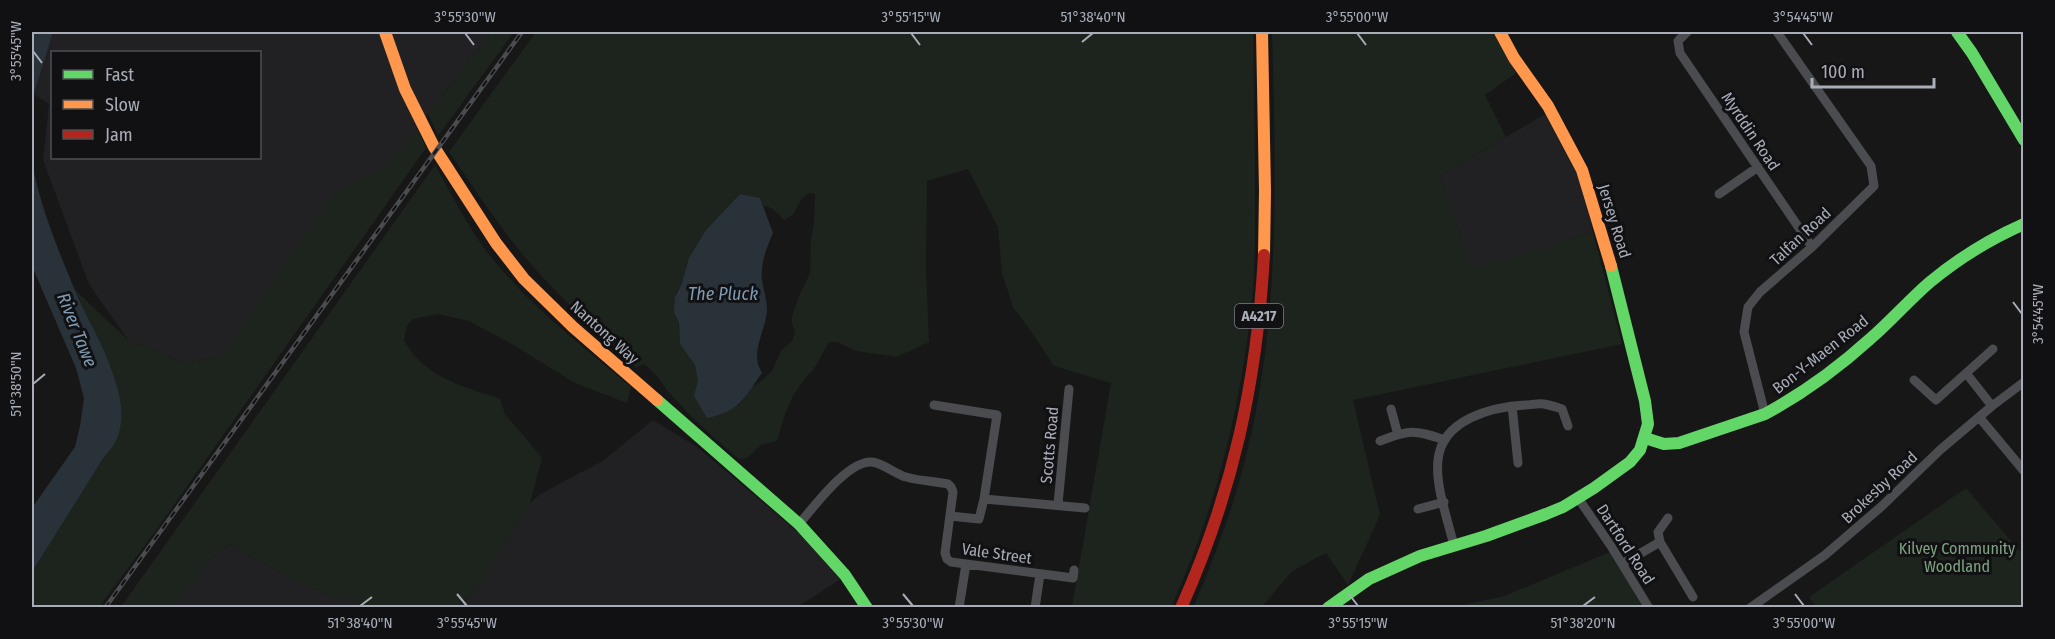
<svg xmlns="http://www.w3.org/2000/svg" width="2055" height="639" font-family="'Fira Sans Condensed',sans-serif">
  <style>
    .built { fill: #212123; fill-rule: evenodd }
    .green { fill: #1d241e; fill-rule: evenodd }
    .water { fill: #2a3239 }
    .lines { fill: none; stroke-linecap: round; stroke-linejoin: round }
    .street { stroke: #4b4c50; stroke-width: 9 }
    .fast { stroke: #63d668; stroke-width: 12 }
    .slow { stroke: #ff974d; stroke-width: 12 }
    .jam { stroke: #b3261e; stroke-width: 12 }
    .rail-casing { stroke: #4b4c4f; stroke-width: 4.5 }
    .rail { stroke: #111113; stroke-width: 2; stroke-dasharray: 7; stroke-linecap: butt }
    .ticks { fill: none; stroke: #a8adb8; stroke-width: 2 }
    .labels { text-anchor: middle; stroke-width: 6; stroke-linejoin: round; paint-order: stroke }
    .shield { fill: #111113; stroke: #7b7e86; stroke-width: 1.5 }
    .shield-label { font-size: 15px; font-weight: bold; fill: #a8adb8 }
    .street-label { font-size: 16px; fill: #a8adb8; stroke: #111113 }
    .park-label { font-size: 16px; fill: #7fa381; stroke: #111113 }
    .water-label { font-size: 18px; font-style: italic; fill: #7f9bb3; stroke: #111113 }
    .neatline { fill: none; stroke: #a8adb8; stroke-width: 2 }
    .ticks-label { font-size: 15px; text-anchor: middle; fill: #a8adb8 }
  </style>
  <rect width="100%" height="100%" fill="#171717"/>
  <path class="built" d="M32 32H492L388 165 221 357 184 363 128 340 89 284 43 160 49 104 32 93ZM52 52H260V158H52Z
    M1545 114 1578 176 1593 232 1473 270 1440 176Z
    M653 420 697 447 739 482 801 535 841 579 797 607 455 608 475 592 530 503 539 495 604 460Z
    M229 544 302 585 370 607 171 608 207 562Z"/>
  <path class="green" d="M492 32H514L438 136 428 114Z
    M536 32H1253C1254 91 1255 150 1255 209 1255 243 1255 276 1251 309 1240 411 1214 514 1171 607H1072L1111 383 1054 366 1031 331 1013 307 1002 273 998 227 968 169 927 181 926 272 929 342 897 357 856 351 837 342H829L814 369 805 378 793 396 785 414 777 441 761 445 747 458 739 459C716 440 694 420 674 398 663 387 657 372 643 364L636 368C596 330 554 293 519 250 494 219 472 185 449 152ZM809 193 815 194 814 222 811 239 810 273 799 296 791 320 795 333 792 341 781 351 772 371 758 384 752 386 738 406 699 381 695 365 680 344 676 293 682 283 689 260 706 230 740 194 760 198 763 206C771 206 778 213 784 220L793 215 802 198Z
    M1272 32H1495L1516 73 1485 95 1506 137 1440 176 1473 269 1593 232 1622 344 1353 400 1380 515 1348 585 1326 553 1292 571 1262 607 1193 608C1218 550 1239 492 1252 431 1280 299 1276 165 1272 32Z
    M417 128 426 148 157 529 99 607H32V572L104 457 117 385 111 367 75 290 128 340 184 363 221 357 336 191 388 165Z
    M435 165C451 193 468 227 487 252 527 304 581 345 631 387L627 403 575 383 515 346 469 321 438 314 413 319 407 326 404 340C424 377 462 386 500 399L505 414 542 458 530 503 475 592 455 607H370L302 585 229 544 207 562 175 607H121Z
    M1966 488 2023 555V607H1816L1809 597Z
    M1610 552 1644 608H1449L1504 596Z"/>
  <path class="water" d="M32 32H53L33 96 32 108Z
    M32 162C40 206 57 247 74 288 92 333 150 414 104 457L32 572V508L75 447 80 426 84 398 76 368 32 266Z
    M740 194 760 198 773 233C768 245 763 256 762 269 760 282 767 296 767 310 766 331 749 352 762 373 743 399 740 411 707 418L694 396 698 381 695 365 680 344 679 323 674 312 675 297 682 283 689 258 706 230Z"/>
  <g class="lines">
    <path class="street" d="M1687 32 1678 41 1680 53 1812 247
      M1719 194 1758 167
      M1966 373 1992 406
      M1914 380 1936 400 1993 349
      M934 405 997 415 984 499
      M1512 406 1518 463
      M1391 409 1398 435
      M1765 414 1744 332 1748 307 1760 292 1812 247 1874 186 1871 166 1777 32
      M1979 417 2024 471
      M1380 441C1411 429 1414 430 1445 440
      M1578 498 1611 546 1649 608
      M1058 504 1069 389
      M1418 509 1444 502
      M950 516 979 519 984 499 1085 508
      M1668 518 1658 532 1660 542 1693 597
      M799 524C814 507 848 460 872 462 885 464 895 474 906 477 920 481 934 481 948 484L951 487 953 492 945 553 947 559 951 562 1073 578 1074 570
      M1454 546C1448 520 1435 486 1438 460 1442 419 1492 407 1525 405 1531 405 1538 403 1544 404 1550 405 1556 407 1562 409L1568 426
      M1622 564 1660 542
      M959 608 966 564
      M1035 608 1040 574
      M1750 608 1825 555 1882 506 1940 450 1992 406 2024 382"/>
    <path class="fast" d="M1957 32 1972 53 2024 140
      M657 400 799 524 845 575 867 608
      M1645 438 1664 444 1679 443 1765 414C1802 394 1838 368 1870 339 1891 321 1909 300 1930 282 1959 258 1990 239 2024 224
      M1328 608 1369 579 1420 556 1486 536 1546 514 1563 507 1594 488 1630 462 1640 450 1648 424 1645 401 1611 266"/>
    <path class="slow" d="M385 32 405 89 434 147 496 243 524 279 573 327 657 400
      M1262 32 1265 191 1264 255
      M1500 32 1514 58 1548 106 1582 170 1611 266"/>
    <path class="jam" d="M1181 608C1233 492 1257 382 1264 255"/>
    <g class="rail-casing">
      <path id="rail" d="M105 608 522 32"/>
    </g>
    <use href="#rail" class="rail"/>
  </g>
  <path class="ticks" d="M465 33 474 45M911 33 920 45M1357 33 1366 45M1803 33 1812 45M1082 42 1093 33M33 51 42 63M2013 302 2022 314M33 384 45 374M457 594 467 606M903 594 913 606M1349 594 1358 606M1795 594 1804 606M360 606 372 597M1583 606 1595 597"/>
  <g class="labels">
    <rect class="shield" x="1235" y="304" width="48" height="24" rx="4.5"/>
    <g class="shield-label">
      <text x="1259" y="321">A4217</text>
    </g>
    <g class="street-label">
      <text transform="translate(1751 131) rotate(56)" y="6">Myrddin Road</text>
      <text transform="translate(1615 221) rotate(73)" y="6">Jersey Road</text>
      <text transform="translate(1800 236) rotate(-43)" y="6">Talfan Road</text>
      <text transform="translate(605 332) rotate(42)" y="6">Nantong Way</text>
      <text transform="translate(1820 354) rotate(-38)" y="6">Bon-Y-Maen Road</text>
      <text transform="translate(1049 445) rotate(-85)" y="6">Scotts Road</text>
      <text transform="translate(1879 487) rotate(-43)" y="6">Brokesby Road</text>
      <text transform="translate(1626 544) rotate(57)" y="6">Dartford Road</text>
      <text transform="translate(997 553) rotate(8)" y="6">Vale Street</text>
    </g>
    <g class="park-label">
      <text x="1957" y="554">Kilvey Community<tspan x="1957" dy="18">Woodland</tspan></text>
    </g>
    <g class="water-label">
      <text x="723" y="300">The Pluck</text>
      <text transform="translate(77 330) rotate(68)" y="6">River Tawe</text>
    </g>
  </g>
  <rect width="2055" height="639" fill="none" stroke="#111113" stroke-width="66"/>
  <rect x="51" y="51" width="210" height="108" fill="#111113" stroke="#4d4f55" stroke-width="1.5"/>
  <rect x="63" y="70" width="30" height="9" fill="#63d668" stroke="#4d4f55" stroke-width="1.5"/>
  <text x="105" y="81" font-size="18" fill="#a8adb8">Fast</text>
  <rect x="63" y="100" width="30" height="9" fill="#ff974d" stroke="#4d4f55" stroke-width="1.5"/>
  <text x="105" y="111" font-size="18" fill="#a8adb8">Slow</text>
  <rect x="63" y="130" width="30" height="9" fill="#b3261e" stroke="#4d4f55" stroke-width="1.5"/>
  <text x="105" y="141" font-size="18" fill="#a8adb8">Jam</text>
  <path d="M1812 78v9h122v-9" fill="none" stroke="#a8adb8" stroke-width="3"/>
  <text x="1821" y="78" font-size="18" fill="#a8adb8" stroke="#111113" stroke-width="4.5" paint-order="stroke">100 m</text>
  <rect x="33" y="33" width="1989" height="573" class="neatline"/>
  <g class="ticks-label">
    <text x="465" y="22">3°55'30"W</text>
    <text x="911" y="22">3°55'15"W</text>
    <text x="1093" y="22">51°38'40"N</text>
    <text x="1357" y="22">3°55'00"W</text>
    <text x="1803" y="22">3°54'45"W</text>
    <text transform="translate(16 51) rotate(-90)" y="5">3°55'45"W</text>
    <text transform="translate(2038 314) rotate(-90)" y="5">3°54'45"W</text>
    <text transform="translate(16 384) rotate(-90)" y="5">51°38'50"N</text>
    <text x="360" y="628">51°38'40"N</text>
    <text x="467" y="628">3°55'45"W</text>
    <text x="913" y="628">3°55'30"W</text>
    <text x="1358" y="628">3°55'15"W</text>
    <text x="1583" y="628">51°38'20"N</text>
    <text x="1804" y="628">3°55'00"W</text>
  </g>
</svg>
